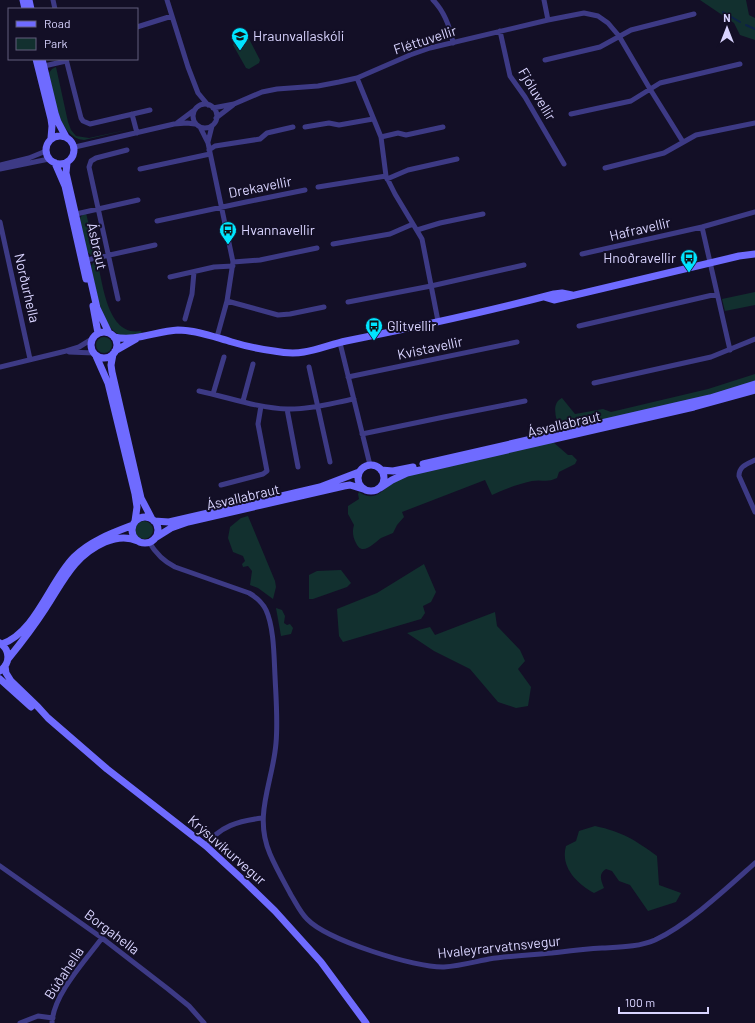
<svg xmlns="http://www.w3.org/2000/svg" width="755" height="1023" font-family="Barlow,sans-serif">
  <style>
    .green { fill: #12302f }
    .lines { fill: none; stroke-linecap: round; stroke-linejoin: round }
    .stream { stroke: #0c2248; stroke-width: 2 }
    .street { stroke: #3d3a85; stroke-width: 5 }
    .secondary { stroke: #6f6bff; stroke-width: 7 }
    .labels { text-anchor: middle; stroke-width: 4; stroke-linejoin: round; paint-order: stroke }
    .poi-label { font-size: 14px; fill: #d9d4ff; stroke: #130f26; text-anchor: start }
    .street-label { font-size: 14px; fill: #d9d4ff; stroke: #130f26 }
  </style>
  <rect width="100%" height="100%" fill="#130f26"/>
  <path class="green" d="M700 0H746L749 15 755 18V40L740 35 734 23Z
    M245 37H248L260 60 259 63 249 69 246 68 233 45 234 43Z
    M56 67 68 122 71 130 76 136 89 138 131 129 84 140C58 138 54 94 49 73L52 69Z
    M84 213H86L96 255H91L87 252 80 218Z
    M97 260C103 283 107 337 141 331L142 333C134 334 125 338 118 334 100 324 95 283 91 266L93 263Z
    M755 292V305L725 311 722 299Z
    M96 345a8 8 0 1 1 16 0a8 8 0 1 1-16 0Z
    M755 374V382L710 395 559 430C557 419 550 404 562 398L575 414 603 409 611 412 708 389Z
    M553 442 568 455H572L577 460 575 464 559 472 557 478C547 483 542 479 532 481 518 484 505 489 492 495L485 480 402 512 404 517 397 525 393 533C389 535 385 536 381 538 374 543 362 557 356 543 353 538 352 531 354 525L348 514V506L359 499 358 494 359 492C373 501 379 494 390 485 395 481 401 479 407 476Z
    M248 516 275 581 276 587 273 599 258 588 250 585 252 571 248 566 243 567 242 564 245 561 243 556 233 552 228 538 230 527 241 518Z
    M135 530a9 9 0 1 1 18 0a9 9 0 1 1-18 0Z
    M424 564 436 592 431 602 423 606 425 613 421 619 343 642 339 636 337 609 377 593Z
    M341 570 351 583 347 587 313 599H309V575L317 571Z
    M276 608 282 610 285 616 284 623 287 625 290 624 293 628 291 634 281 636Z
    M495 612 497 626 520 650 525 661 518 669 531 687 528 706 516 708 498 702 470 669 434 651 407 633 430 627 435 635Z
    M595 826C623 832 635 840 657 856L659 885 681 893 676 902 648 911 630 885 619 881 612 871 606 869C598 874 601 880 604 888L594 893C577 884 560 867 566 846L576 841 579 831Z"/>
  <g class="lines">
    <path class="stream" d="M723 12 740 22
      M746 25 755 29"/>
    <path class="street" d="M53 0 55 9
      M167 0 188 67 198 93 208 105
      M433 0C444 11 450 27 453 43
      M544 0 548 20
      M137 27 172 16
      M500 31 510 76 525 97 564 164
      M66 59 81 118 83 121 90 124 150 110
      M545 60 600 47 631 30 694 14
      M44 66 66 61
      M357 78 381 137 386 176 395 194 422 239 438 321
      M193 116a12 12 0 1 1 24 0a12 12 0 1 1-24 0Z
      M213 108 234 104 262 92 277 89 318 86 339 82 357 78 410 55 430 48 548 20 584 13 598 16 608 23 619 36 650 89 683 142
      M132 114 137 133
      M571 114 631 101 660 83 740 64
      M216 118 233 105
      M177 123 193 111
      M200 127 208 143 233 262 227 301 217 337
      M305 127 329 123 339 125 373 119
      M381 137 398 133 406 135 443 127
      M208 142 212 126
      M75 147 174 124 187 123 195 124
      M209 150 215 146 260 139 267 133 293 127
      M0 165 29 158 46 151
      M605 168 664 153 696 135 755 123
      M0 169 49 159
      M140 169 210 154
      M387 179 408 170 457 159
      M318 187 386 176
      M76 214 138 200
      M157 221 246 202 305 190
      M0 222 30 359
      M702 227 730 350
      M417 230 440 223 483 214
      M333 244 390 234 413 224
      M582 254 702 227 755 212
      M87 260 155 245
      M233 262 260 260 317 248
      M170 277 214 267 233 266
      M118 299 89 167 91 161 96 158 127 150
      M227 301 278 315 290 314 324 307
      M348 302 431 286 524 265
      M185 319 192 294 194 272
      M579 326 717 294
      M340 343 370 465
      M69 352 94 353
      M0 367 66 351 79 347 92 339
      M309 367 330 462
      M348 377 517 342
      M594 383 711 357 755 339
      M199 391C228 397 257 408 287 409 309 410 332 403 354 399
      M213 394 224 357
      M243 401 253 364
      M287 409 298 467
      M362 434 444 417 525 401
      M755 460C747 464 739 466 739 476L755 512
      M221 485 263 474 267 471 258 424 261 406
      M149 542C156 554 163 561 175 567L249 593C256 597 262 602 266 610 274 627 274 657 275 676 276 698 278 721 276 743 273 782 253 815 270 854 276 868 284 882 291 895 296 903 300 912 307 919 327 940 415 968 444 967 459 966 474 962 489 959 510 956 531 955 552 953 569 951 585 949 602 948 620 947 639 947 655 940 689 924 727 888 755 863
      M206 846C219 826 239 821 262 818
      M0 866 102 938 168 989 189 1006 204 1023
      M20 1023 38 1016 53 1018
      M52 1023C53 995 85 961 102 938"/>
    <path class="secondary" d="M23 0 25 9
      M29 0 31 9
      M36 59 51 119 52 126 51 138
      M42 59 55 113 58 122 66 137
      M46 150a14 14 0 1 1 28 0a14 14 0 1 1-28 0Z
      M55 163 65 186 86 279
      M67 163 66 173 97 308 109 333
      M544 297 554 300 739 256 755 254
      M93 306 98 333
      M91 345a13 13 0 1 1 26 0a13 13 0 1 1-26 0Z
      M114 337C136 342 156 331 178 330 196 330 214 337 232 342 245 346 259 349 274 351 284 353 294 354 304 352 318 350 332 344 346 341 416 327 486 312 554 294L562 293 572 295
      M115 351 136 339
      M113 354 111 365 112 372 141 498 152 519
      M96 356 108 383 135 494 137 507 135 521
      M423 464 710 398 755 384
      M358 478a13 13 0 1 1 26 0a13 13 0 1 1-26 0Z
      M381 470 393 471 413 467
      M380 488 392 480 407 473 694 407 755 390
      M132 530a13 13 0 1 1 26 0a13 13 0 1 1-26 0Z
      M154 521 169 522 320 487 359 472
      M155 538 171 528 188 522 344 486 350 485 363 489
      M0 643C10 650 11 663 0 671
      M2 644C36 632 50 581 74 557 90 541 112 533 133 525
      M8 659C21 643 34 626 45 609 63 582 73 556 105 542 117 537 127 536 138 541
      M5 666 6 673 11 681 38 707 48 718 107 769 206 846 243 880 275 911 321 962 366 1023
      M0 679 31 707"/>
  </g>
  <defs>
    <g id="school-pin" transform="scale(0.9)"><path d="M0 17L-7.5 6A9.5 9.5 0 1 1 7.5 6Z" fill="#00e5ff" stroke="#130f26"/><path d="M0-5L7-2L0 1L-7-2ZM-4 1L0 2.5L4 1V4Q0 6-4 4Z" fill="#111"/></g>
    <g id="bus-pin" transform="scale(0.9)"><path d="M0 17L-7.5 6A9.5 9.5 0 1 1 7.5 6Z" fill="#00e5ff" stroke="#130f26"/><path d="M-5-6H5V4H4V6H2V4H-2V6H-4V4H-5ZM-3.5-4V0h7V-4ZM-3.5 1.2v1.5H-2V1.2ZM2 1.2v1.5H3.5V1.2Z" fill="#111"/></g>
  </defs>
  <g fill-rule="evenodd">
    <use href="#school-pin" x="240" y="36"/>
    <use href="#bus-pin" x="228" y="230"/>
    <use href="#bus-pin" x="689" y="258"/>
    <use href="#bus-pin" x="374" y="326"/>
  </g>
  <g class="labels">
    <g class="poi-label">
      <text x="253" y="41">Hraunvallaskóli</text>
      <text x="241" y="235">Hvannavellir</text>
      <text x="676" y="263" text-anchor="end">Hnoðravellir</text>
      <text x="387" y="331">Glitvellir</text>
    </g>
    <g class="street-label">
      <text transform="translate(425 40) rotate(-18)" y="5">Fléttuvellir</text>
      <text transform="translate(537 94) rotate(59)" y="5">Fjóluvellir</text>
      <text transform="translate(260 187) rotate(-11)" y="5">Drekavellir</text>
      <text transform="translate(640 229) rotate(-13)" y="5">Hafravellir</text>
      <text transform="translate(97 246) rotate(77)" y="5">Ásbraut</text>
      <text transform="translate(27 288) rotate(77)" y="5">Norðurhella</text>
      <text transform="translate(430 348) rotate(-12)" y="5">Kvistavellir</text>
      <text transform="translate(564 424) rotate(-13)" y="5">Ásvallabraut</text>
      <text transform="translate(243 497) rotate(-13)" y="5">Ásvallabraut</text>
      <text transform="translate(227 850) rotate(41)" y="5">Krýsuvíkurvegur</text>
      <text transform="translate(112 932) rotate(37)" y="5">Borgahella</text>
      <text transform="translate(499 947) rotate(-6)" y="5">Hvaleyrarvatnsvegur</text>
      <text transform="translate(64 973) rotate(-57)" y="5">Búðahella</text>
    </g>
  </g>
  <rect x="8" y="8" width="130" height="52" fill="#130f26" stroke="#625e7d"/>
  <rect x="16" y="21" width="20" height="6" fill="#6f6bff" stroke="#625e7d"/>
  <text x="44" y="28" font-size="12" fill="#d9d4ff">Road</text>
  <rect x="16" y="38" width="20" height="12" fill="#12302f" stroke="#625e7d"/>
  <text x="44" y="48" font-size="12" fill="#d9d4ff">Park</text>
  <g transform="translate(727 28)" stroke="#130f26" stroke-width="3" paint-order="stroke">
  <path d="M0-3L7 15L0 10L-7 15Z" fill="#d9d4ff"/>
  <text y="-6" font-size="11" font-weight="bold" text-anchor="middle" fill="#d9d4ff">N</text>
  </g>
  <path d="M619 1007v6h89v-6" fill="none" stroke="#d9d4ff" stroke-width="2"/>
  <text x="625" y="1007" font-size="12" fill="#d9d4ff" stroke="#130f26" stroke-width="3" paint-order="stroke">100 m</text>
</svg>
